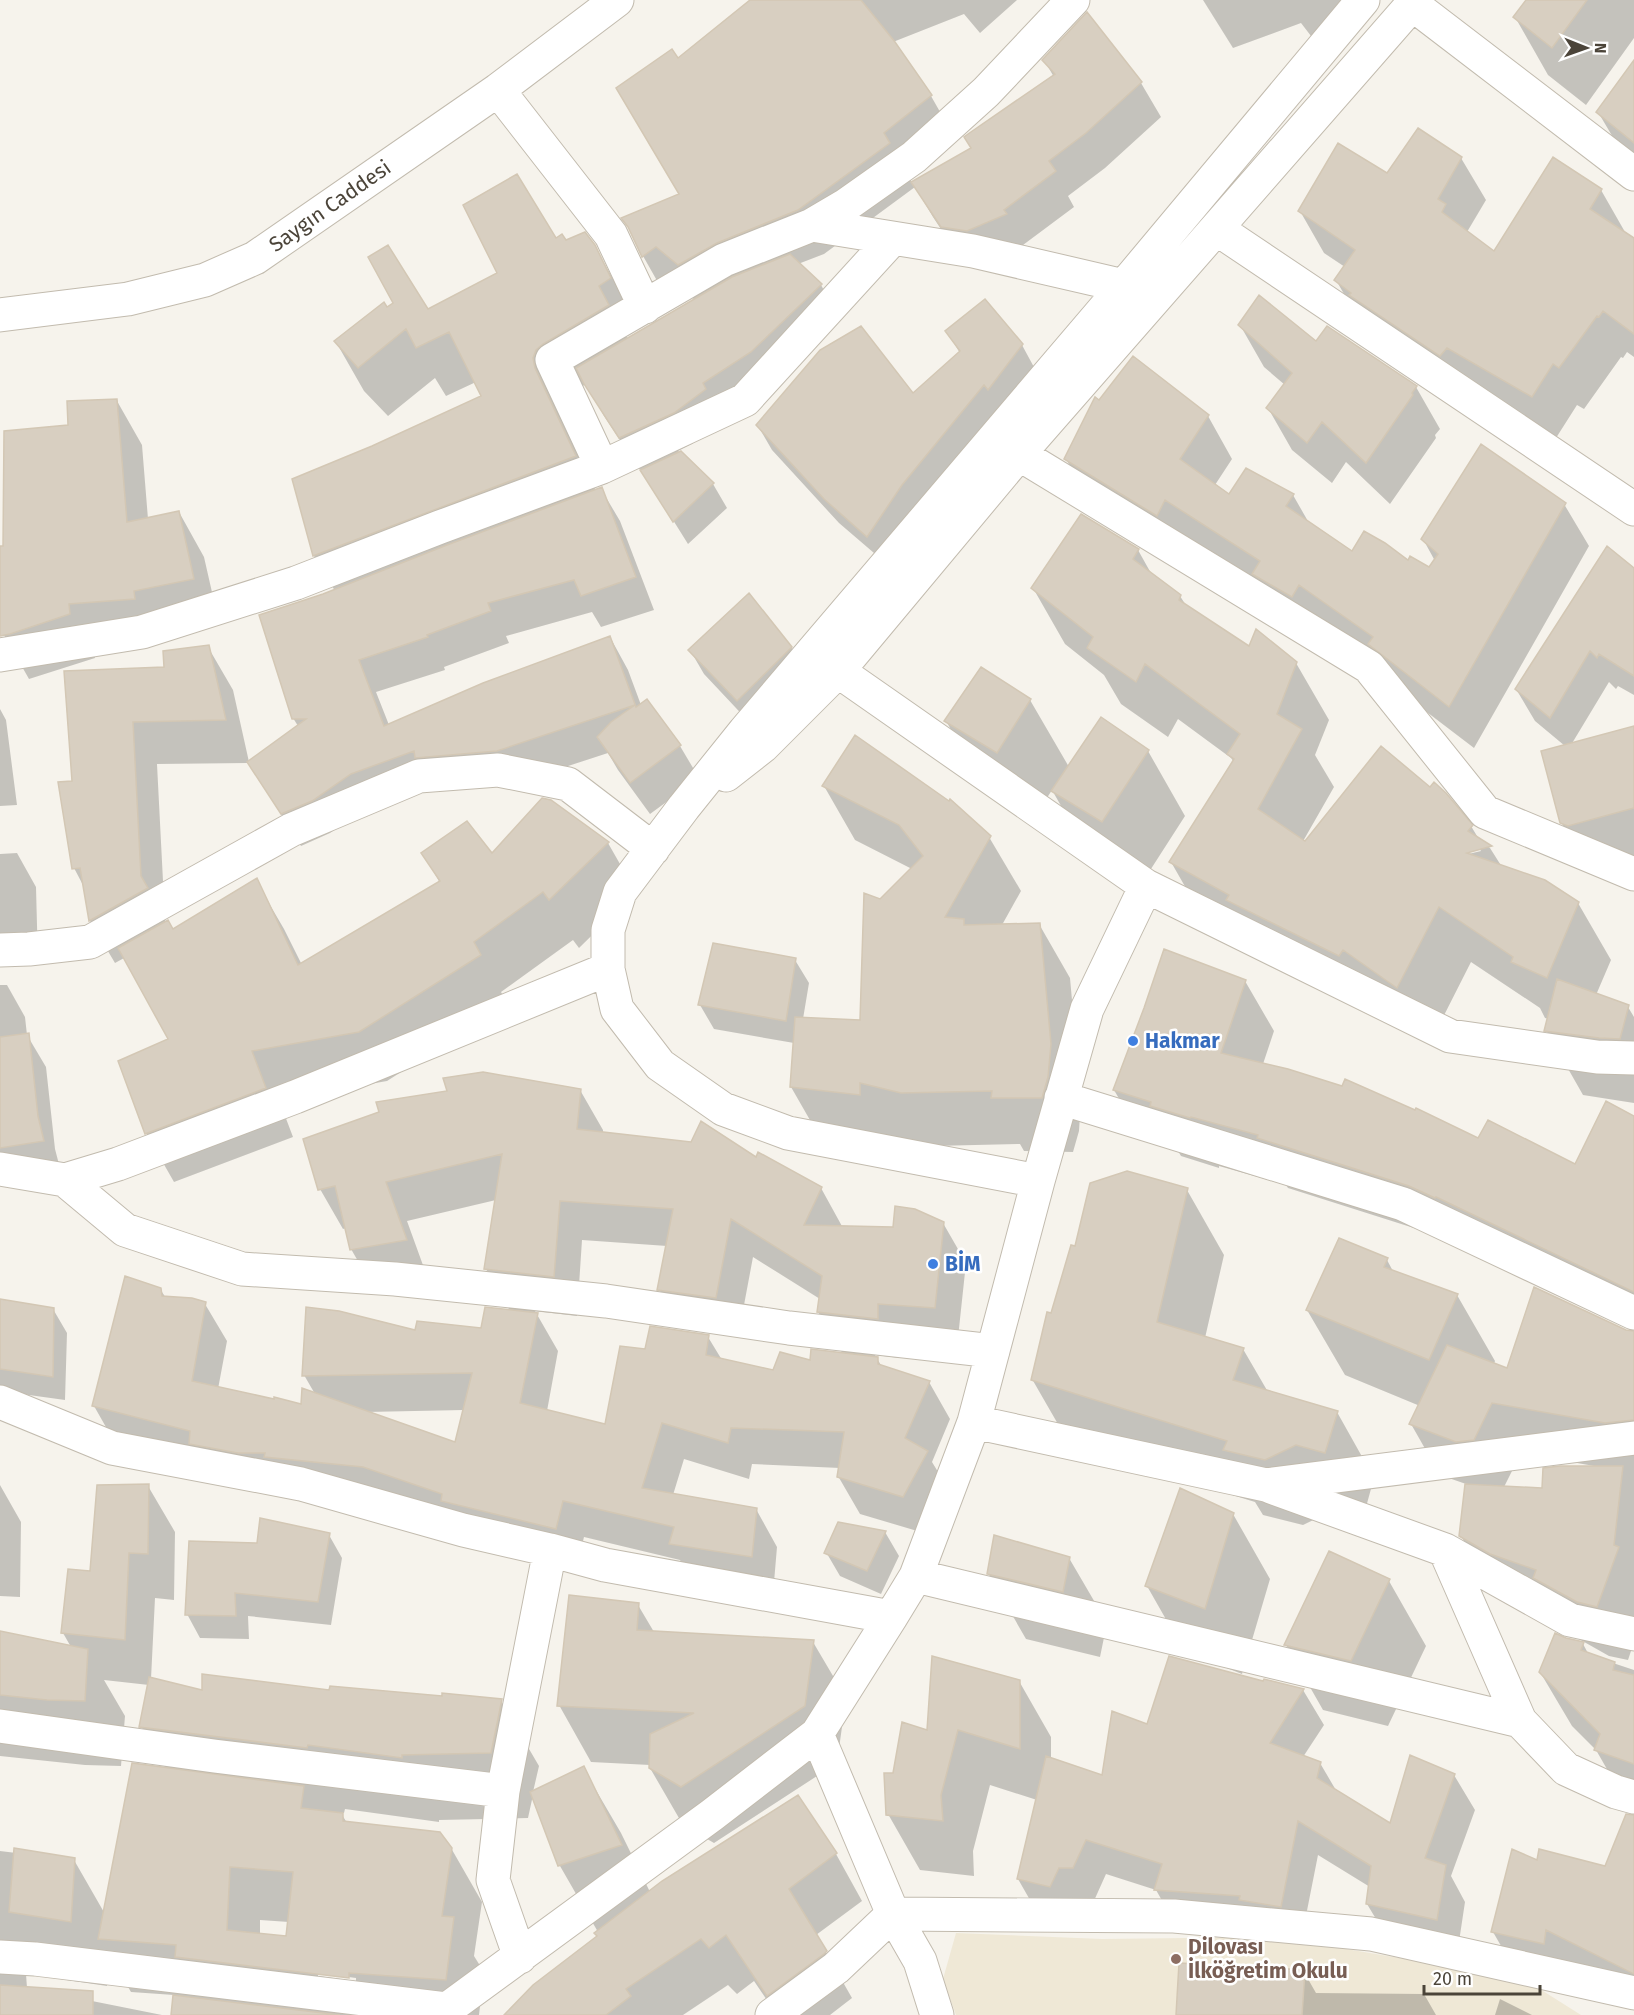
<svg xmlns="http://www.w3.org/2000/svg" width="1634" height="2015" font-family="'Fira Sans',sans-serif">
  <style>
    .education { fill: #efe8d6 }
    .shadow { fill: #0003; fill-rule: evenodd }
    .building { fill: #d8cfc1; stroke: #d3c7b4; stroke-width: 1.5; fill-rule: evenodd }
    .lines { fill: none; stroke-linecap: round; stroke-linejoin: round }
    .minor-casing { stroke: #c2bbae; stroke-width: 35 }
    .minor { stroke: #fff; stroke-width: 33 }
    .shop-dot { fill: #3f7fe0; stroke: #fff; stroke-width: 2 }
    .education-dot { fill: #8d6e63; stroke: #fff; stroke-width: 2 }
    .labels { text-anchor: middle; stroke-width: 5; stroke-linejoin: round; paint-order: stroke }
    .street-label { font-size: 21px; fill: #4b4439; stroke: #fff }
    .shop-label { font-size: 21px; font-weight: bold; fill: #366cbe; stroke: #fff; text-anchor: start }
    .education-label { font-size: 21px; font-weight: bold; fill: #785e54; stroke: #fff; text-anchor: start }
  </style>
  <rect width="100%" height="100%" fill="#f6f3ec"/>
  <path class="education" d="M956 1933 1102 1939 1275 1937 1524 1979 1581 2015H956L943 1979Z"/>
  <path class="shadow" d="M753 0H1017L980 33 964 14 893 42 931 96 956 140 909 177 912 183 972 149 1054 77 1044 60 1087 14 1141 83 1161 117 1105 168 1068 196 1074 207 1023 245 1025 249 962 261 933 217 915 187 824 254 798 264 821 285 839 317 723 421 692 444 678 451 713 484 727 508 688 544 641 469H639L604 416 586 384 571 393 563 419 596 491 601 489 620 521 654 610 601 627 592 612 506 636 509 643 444 667 445 670 376 692 389 725 610 637 628 670 641 705 647 701 680 746 699 778 650 814 618 770 608 753 516 783H431L369 806 330 833 301 846 249 763 157 764 165 920 166 923 173 931 256 881 284 929 302 965 440 883 423 853 492 855 550 801 608 843 636 892 579 948 573 940 501 992 508 1004 387 1081 279 1100 293 1137 174 1182 146 1133 170 1040 148 945 115 963 90 921 84 887 74 868V783L166 669 208 647 233 690 249 762 298 726 293 718 335 591 314 556 294 480 373 448 483 396 476 382 446 396 435 378 388 416 364 391 336 342 387 310 428 311 499 274 555 241 594 246 623 296 638 328 626 336 628 339 695 300 682 290 668 300 643 256 681 195 677 60Z
    M1203 0H1353L1311 36 1301 23 1233 48Z
    M1528 0H1634V38L1586 105 1548 75 1515 17Z
    M1634 63V173L1598 112Z
    M1461 158 1486 200 1467 232 1495 253 1601 190 1625 232 1624 233 1634 240V357L1627 352 1623 358 1621 357 1584 409 1577 405 1556 438 1360 322 1336 280 1345 267 1324 253 1300 211 1388 175Z
    M1240 325 1316 343 1328 328 1416 387 1440 429 1435 435 1436 438 1390 504 1346 462 1332 483 1292 450 1268 408 1285 385 1264 367Z
    M947 332 1022 345 1035 369 881 559 839 523 772 450 758 426 913 395 960 353Z
    M117 401 142 445 148 519 179 512 204 557 219 623 94 649 95 658 29 679 4 635 70 426Z
    M1208 416 1232 459 1215 485 1230 496 1293 495 1309 523 1353 553 1408 563 1430 569 1435 561 1423 539 1564 504 1589 546 1474 748 1394 687 1090 502 1066 459Z
    M1138 550 1152 575 1180 596 1187 607 1249 648 1296 663 1329 720 1315 755 1334 787 1302 843 1471 826 1480 841 1490 848 1502 867 1578 903 1611 960 1596 995 1628 1007 1634 1017V1103L1583 1095 1546 1030 1549 1019 1545 1018 1540 1008 1471 962 1430 1043 1203 918 1171 862 1234 762 1231 758 1178 719 1168 737 1121 704 1104 675 1065 644 1033 588ZM1479 848 1481 851 1460 856 1459 854Z
    M1634 570V695L1618 686 1616 689 1609 682 1571 745 1634 728V862L1588 869 1561 822 1565 746 1535 721 1516 689Z
    M791 647 805 671 751 724 704 674 690 650Z
    M1030 700 1069 767 1148 751 1185 816 1140 886 1090 857 1052 790 1034 818 984 786 946 721Z
    M0 709 6 720 17 805 0 806Z
    M824 786 989 837 1021 891 1002 925 1039 924 1070 978 1081 1099 1079 1131 1073 1152 1024 1151 1020 1144 933 1146 822 1141 791 1087 794 1043 714 1029 700 1005 795 960 809 983 803 1019 862 1022 881 900 912 869 855 840Z
    M17 853 36 887 38 963 0 962V854Z
    M1245 981 1274 1031 1263 1064 1479 1140 1576 1166 1634 1118V1328L1439 1236 1288 1188 1286 1185 1219 1166V1168L1181 1156 1178 1151 1143 1140 1114 1090Z
    M0 985H7L25 1017 27 1035 46 1067 55 1149 61 1172 0 1183Z
    M580 1090 603 1130V1133L757 1159 821 1188 843 1228 894 1229 943 1223 966 1263 957 1347 900 1343V1358L875 1355 882 1367 929 1382 950 1419 932 1462 949 1490 924 1533 860 1514 838 1476 840 1468 752 1464 749 1479 684 1459 673 1495 756 1509 777 1547 773 1594 692 1581 680 1560 584 1537 577 1565 115 1443 94 1406 160 1289 166 1298 205 1304 227 1341 218 1389 302 1406 315 1394 304 1375 416 1331 482 1330 510 1311 486 1269 496 1200 407 1221 428 1279 374 1289 351 1249 346 1228 343 1229 320 1189ZM582 1240 667 1246 659 1289 681 1329 738 1337 753 1257 820 1299 818 1312 843 1354 774 1372 722 1360 708 1337 646 1351 606 1425 547 1411 558 1351 535 1311 577 1316ZM464 1410 456 1444 366 1412Z
    M1187 1190 1224 1255 1205 1338 1243 1349 1268 1392 1337 1412 1374 1478 1363 1518 1334 1510 1303 1525 1263 1515 1255 1502 1070 1445 1032 1379 1076 1247Z
    M1387 1260 1394 1273 1457 1295 1495 1361 1494 1364 1508 1369 1626 1332 1634 1333V1642L1628 1660 1609 1656 1492 1590 1461 1536 1466 1484 1440 1475 1411 1424 1420 1406 1345 1375 1307 1310ZM1521 1453 1594 1466V1467L1543 1489 1504 1487Z
    M0 1300 53 1309 67 1333 65 1400 0 1391Z
    M0 1485 21 1522 20 1597 0 1596Z
    M148 1486 175 1532 174 1600 155 1598 151 1679 203 1692H331L501 1701 539 1766 533 1792 583 1768 621 1833 650 1892 798 1797 836 1854 862 1901 816 1935 852 1998 830 2015H777L754 1981 737 1994 728 1985 683 2015H506L598 1937V1932L560 1866 533 1795 528 1818 439 1820V1822L345 1809 344 1813H341L347 1823 451 1848 482 1902 474 1956 484 1972 479 2015H173L174 1995 131 1992 109 1955 107 1986 26 1974 27 1988 162 2015H0V1851L74 1860 105 1914 166 1769 141 1726 149 1685 104 1680 125 1716 121 1766 85 1765 0 1756V1632L71 1647 63 1633 91 1572ZM260 1920 289 1922 287 1938 260 1935ZM318 1973 356 1978V1981L318 1976Z
    M1233 1514 1270 1579 1242 1674 1184 1651 1147 1586Z
    M885 1532 899 1556 881 1594 840 1576 826 1552Z
    M329 1535 342 1558 331 1625 248 1616 249 1639 200 1638 187 1614 259 1544Z
    M1069 1558 1107 1623 1100 1657 1026 1639 988 1573Z
    M1389 1581 1426 1646 1388 1726 1323 1710 1286 1645Z
    M638 1605 654 1632 813 1642 846 1698 837 1763 714 1843 683 1825 650 1768V1765L591 1762 559 1705Z
    M1583 1644 1589 1655 1634 1670V1807L1627 1804 1596 1750 1572 1726 1540 1672Z
    M1019 1681 1051 1737V1760L1103 1777 1148 1726 1264 1683 1303 1690 1324 1725 1303 1757 1320 1763 1337 1792 1391 1825 1454 1775 1475 1810 1451 1876 1465 1902 1457 1955 1388 1939 1367 1904 1370 1887 1318 1855 1301 1941 1176 1925 1156 1890 1106 1874 1093 1903 1038 1914 1018 1879 1037 1800 990 1785 973 1851 974 1876 920 1870 888 1814 894 1775 929 1732Z
    M1634 1820V2006L1519 1977 1493 1932 1538 1862 1606 1868Z
    M1304 1972 1316 1993 1424 1994 1436 2015H1177Z
    M1500 1999 1532 2015H1495Z"/>
  <path class="building" d="M750 0H861L895 42 932 95 884 133 890 143 798 210 717 243 678 265 656 247 642 257 628 227 621 218 679 194 616 88 672 49 678 58Z
    M1526 0H1587L1552 48 1513 17Z
    M1087 12 1142 82 1086 133 1049 161 1056 171 1004 210 1007 214 967 231 941 227 911 182 971 148 964 137 968 134 1055 74 1042 60Z
    M1634 60V143L1596 112Z
    M1418 128 1462 157 1438 199 1446 204 1442 212 1494 251 1553 157 1602 189 1590 209 1634 238V334L1603 311 1599 317 1597 316 1559 368 1553 364 1532 397 1447 348 1440 356 1349 295 1351 293 1334 280 1355 250 1298 211 1338 143 1387 173Z
    M517 174 556 238 562 234 566 240 585 232 595 245 611 278 599 286 609 305 543 344 536 350 533 358 535 368 576 456 313 556 292 479 372 446 481 396 449 332 416 348 406 329 358 368 334 341 384 302 387 307 393 303 368 257 388 245 428 309 497 273 463 205Z
    M790 254 822 284 751 352 703 383 706 389 674 413 619 438 584 384 576 368 732 277Z
    M1259 295 1316 341 1327 326 1417 386 1412 393 1413 395 1366 463 1322 422 1307 443 1266 408 1292 373 1238 325Z
    M985 299 1023 344 988 390 984 385 902 485 867 537 824 499 756 425 820 350 861 326 913 393 960 351 945 331Z
    M1133 356 1209 415 1180 459 1229 494 1246 468 1294 494 1286 506 1352 551 1364 531 1385 543 1408 560 1410 556 1429 567 1438 554 1421 539 1481 444 1566 503 1449 707 1368 644 1373 637 1299 585 1292 597 1252 574 1260 561 1165 500 1157 516 1064 459 1095 397 1099 400Z
    M117 399 127 522 179 511 194 579 134 591 135 599 69 604 70 614 10 634 0 636V546H3L4 431 68 425 67 401Z
    M681 451 714 483 673 522 640 470Z
    M602 487 636 577 581 596 574 580 488 603 491 611 427 635 428 637 359 660 384 726 483 683 610 636 636 707 647 699 681 745 630 783 597 737 611 722 635 705 497 751 415 758 414 751 351 774 312 801 281 814 247 762 306 719H292L259 615 323 594 447 545Z
    M1081 514 1139 549 1133 559 1181 595 1179 600 1249 646 1256 629 1297 662 1277 714 1302 729 1258 809 1305 841 1381 746 1430 787 1434 782 1446 793 1473 825 1468 831 1492 846 1467 853 1545 880 1579 902 1547 978 1511 962 1513 957 1439 907 1397 988 1343 950 1339 956 1226 900 1229 895 1169 862 1234 759 1227 754 1240 734 1145 664 1136 682 1087 648 1093 637 1031 588Z
    M1607 546 1634 568V676L1599 654 1597 658 1590 651 1550 718 1515 689Z
    M749 593 792 647 737 701 688 650Z
    M209 645 226 720 133 722 141 876 148 888 89 921 80 868 72 869 58 782 72 781 64 671 164 667 163 651Z
    M981 667 1031 699 997 753 944 721Z
    M1101 717 1149 750 1102 822 1051 791Z
    M1634 726V808L1568 826 1560 823 1541 751Z
    M855 735 949 801 950 799 991 836 945 917 964 919V925L1040 923 1051 1044 1048 1077 1042 1098H991L992 1091 901 1093 860 1083V1095L790 1087 795 1017 860 1020 864 893 880 899 923 856 899 825 822 786Z
    M542 798 551 800 609 842 549 900 543 892 474 942 481 955 359 1032 252 1051 266 1088 145 1134 118 1061 168 1039 118 948 168 920 173 929 257 878 298 965 440 881 421 853 467 821 492 853Z
    M713 943 796 958 786 1021 698 1005Z
    M1164 949 1246 980 1221 1053 1288 1069 1342 1086 1345 1079 1415 1110 1416 1108 1478 1138 1488 1120 1575 1164 1606 1101 1634 1116V1292L1436 1197 1435 1198 1409 1186 1257 1138 1258 1135 1191 1117 1190 1118 1150 1106 1151 1102 1113 1090 1144 1008Z
    M1557 979 1629 1005 1620 1039 1599 1038 1544 1031Z
    M29 1033 38 1116 44 1141 0 1148V1037Z
    M483 1072 581 1089 577 1129 691 1142 701 1121 756 1157 758 1152 822 1187 804 1225 893 1227 895 1206 915 1209 944 1222 935 1308 878 1304V1319L817 1312 822 1276 731 1219 716 1298 657 1290 673 1209 560 1201 554 1277 484 1269 502 1154 386 1182 407 1240 350 1250 335 1186 318 1190 303 1139 379 1112 376 1102 447 1091 443 1078Z
    M1127 1171 1188 1188 1157 1322 1244 1348 1233 1380 1338 1411 1325 1453 1296 1445 1265 1460 1223 1450 1227 1441 1031 1380 1047 1312 1051 1313 1071 1245 1075 1246 1090 1183Z
    M1339 1238 1388 1258 1384 1267 1458 1294 1429 1360 1306 1310Z
    M125 1276 161 1288 162 1296 192 1298 206 1302 192 1381 274 1399V1397L301 1404 302 1388 455 1442 472 1373 302 1376 306 1307 339 1311 415 1330 417 1321 481 1328 485 1307 538 1313 520 1403 605 1424 620 1346 645 1349 650 1326 709 1335 706 1355 773 1370 780 1352 810 1360 811 1349 878 1357V1364L930 1381 905 1438 928 1451 903 1497 837 1477 844 1432 731 1428 728 1443 662 1423 642 1488 757 1508 752 1557 669 1544 674 1527 563 1501 556 1529 441 1501 442 1494 363 1467 264 1457 265 1453H238L189 1444 190 1431 92 1406Z
    M1534 1287 1626 1330 1634 1331V1420L1605 1423 1492 1403 1474 1440 1456 1442 1409 1424 1447 1345 1507 1368Z
    M0 1299 54 1308 53 1377 0 1369Z
    M1560 1466H1623L1614 1545 1619 1547 1597 1607 1577 1602 1533 1578 1536 1570 1490 1554 1459 1536 1465 1484 1542 1488 1543 1468Z
    M149 1484 148 1554 129 1553 125 1640 61 1633 68 1569 90 1571 97 1485Z
    M1180 1488 1234 1513 1205 1609 1145 1586Z
    M260 1518 330 1533 318 1602 235 1593 236 1616 185 1615 189 1541 257 1543Z
    M838 1522 886 1531 867 1571 824 1553Z
    M994 1535 1070 1557 1063 1592 987 1574Z
    M1329 1551 1390 1579 1351 1661 1284 1645Z
    M569 1595 639 1603 637 1630 814 1640 805 1706 681 1787 649 1768 650 1734 694 1713 557 1706Z
    M0 1631 88 1649 85 1701 47 1700 0 1695Z
    M1555 1633 1566 1638 1584 1642 1581 1650 1615 1662 1613 1670 1634 1675V1764L1594 1750 1600 1734 1539 1672Z
    M932 1656 1020 1680V1749L958 1730 941 1795 943 1821 886 1815 884 1773H893L902 1722 927 1730Z
    M1169 1656 1263 1681 1264 1679 1304 1689 1270 1743 1321 1762 1317 1778 1390 1823 1410 1755 1455 1774 1425 1858 1446 1865 1437 1920 1366 1904 1371 1866 1298 1821 1281 1907 1239 1900 1240 1896 1154 1890 1162 1864 1086 1840 1073 1868H1059L1050 1887 1017 1879 1046 1756 1102 1775 1112 1711 1147 1724Z
    M202 1674 329 1690 330 1686 442 1696V1693L502 1699 491 1753 402 1755V1758L308 1745 307 1748 139 1727 149 1677 202 1690Z
    M132 1763 304 1786 301 1808 343 1813V1821L440 1832 452 1848 442 1916 454 1917 446 1980 349 1973V1978L175 1957 176 1945 98 1939ZM230 1867 293 1872 286 1936 227 1930Z
    M584 1766 622 1845 558 1866 530 1792Z
    M798 1795 837 1853 789 1889 827 1951 824 1954 767 1996 726 1935 709 1948 701 1939 626 1989 631 1996 606 2015H504L533 1985 597 1936 594 1933 662 1881Z
    M1626 1814 1634 1815V1974L1546 1930 1544 1944 1491 1932 1512 1849 1537 1860 1539 1849 1605 1866Z
    M14 1848 75 1858 71 1922 9 1912Z
    M1179 1963 1305 1970 1302 2015H1176Z
    M0 1985 93 1991V2015H0Z
    M173 1995 340 2015H171Z"/>
  <g class="lines">
    <g class="minor-casing">
      <path id="minor" d="M1412 4 1634 174
        M498 90 611 235 645 307
        M812 225 973 251 1124 286
        M1217 229 1634 509
        M0 315 128 299 205 280 255 258 498 90 617 0
        M1019 454 1369 667 1485 812 1634 874
        M602 467 552 360 724 260 812 225 846 205 914 157 986 92 1073 0
        M0 655 142 632 296 583 440 527 602 467 745 400 892 239
        M838 671 1146 886 1450 1036 1597 1057 1634 1058
        M726 775 763 746 838 671 1019 454 1416 0
        M0 950 29 949 90 942 291 830 419 776 498 770 568 784 653 849
        M1061 1098 1403 1204 1634 1313
        M0 1169 65 1180 118 1164 295 1097 608 969
        M65 1180 125 1230 242 1269 395 1279 606 1301 789 1328 993 1351
        M1038 1181 788 1133 723 1109 660 1065 617 1009 608 969V930L620 892 684 807 745 731 1124 286 1363 0
        M0 1402 112 1448 301 1484 463 1530 550 1550 605 1565 891 1617
        M974 1422 1266 1485 1634 1438
        M1271 1487 1445 1550 1570 1620 1634 1634
        M1445 1550 1520 1721 1566 1769 1616 1792 1634 1797
        M916 1576 1520 1721
        M0 1726 214 1756 503 1791
        M817 1734 893 1914 920 1961 937 2015
        M0 1957 35 1959 446 2009
        M520 1957 493 1880 503 1791 550 1550
        M439 2015 712 1815 817 1734 891 1617 916 1576 974 1422 1038 1181 1087 1009 1146 886
        M772 2015 836 1968 893 1914 1174 1916 1371 1934 1634 1993"/>
    </g>
    <use href="#minor" class="minor"/>
  </g>
  <g class="shop-dot">
    <circle cx="1133" cy="1041" r="6"/>
    <circle cx="933" cy="1264" r="6"/>
  </g>
  <circle class="education-dot" cx="1176" cy="1959" r="6"/>
  <g class="labels">
    <g class="street-label">
      <text transform="translate(330 206) rotate(-35)" y="7">Saygın Caddesi</text>
    </g>
    <g class="shop-label">
      <text x="1145" y="1048">Hakmar</text>
      <text x="945" y="1271">BİM</text>
    </g>
    <g class="education-label">
      <text x="1188" y="1954">Dilovası<tspan x="1188" dy="24">İlköğretim Okulu</tspan></text>
    </g>
  </g>
  <g transform="translate(1586 48) rotate(91)" stroke="#ffffff" stroke-width="4.5" paint-order="stroke">
  <path d="M0-4.5L10 22L0 15L-10 22Z" fill="#4b4439"/>
  <text y="-9" font-size="16" font-weight="bold" text-anchor="middle" fill="#4b4439">N</text>
  </g>
  <path d="M1424 1985v9h116v-9" fill="none" stroke="#4b4439" stroke-width="3"/>
  <text x="1433" y="1985" font-size="18" fill="#4b4439" stroke="#ffffff" stroke-width="4.5" paint-order="stroke">20 m</text>
</svg>
